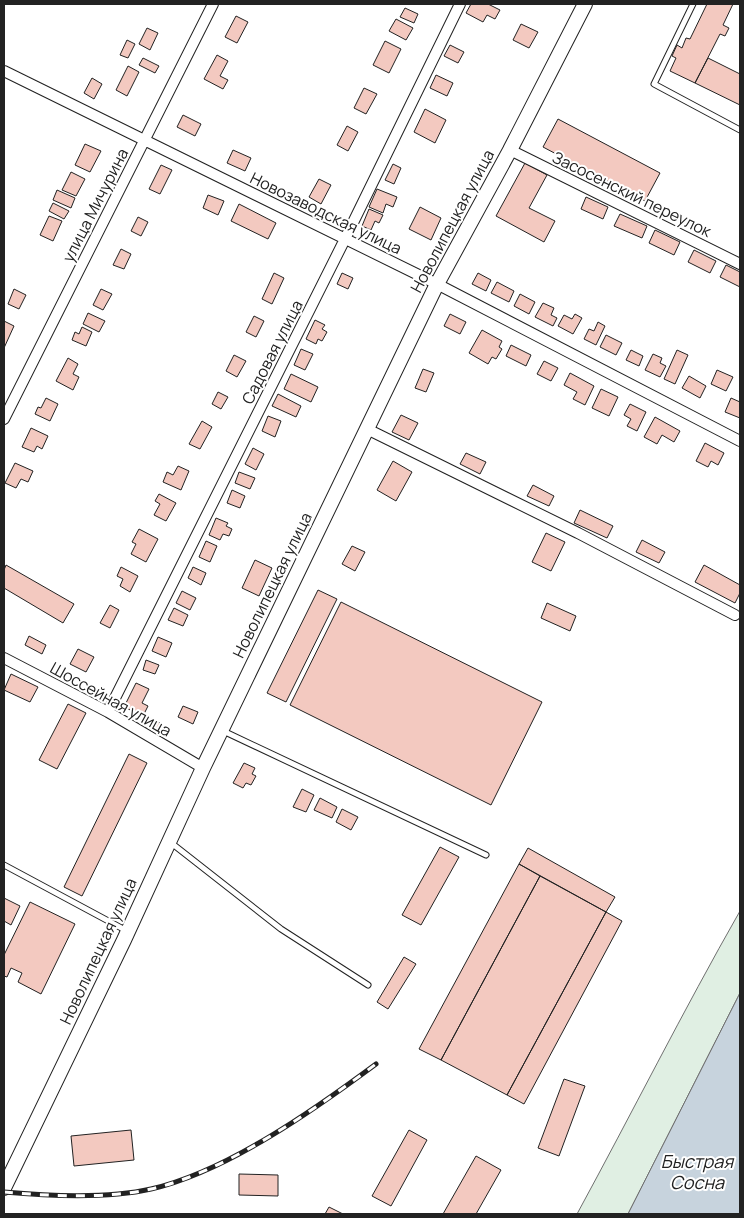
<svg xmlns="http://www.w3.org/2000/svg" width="744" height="1218" font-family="Manrope,sans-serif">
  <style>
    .green { fill: #e0efe3; stroke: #6f6f6f }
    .water { fill: #c7d3dd; stroke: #6f6f6f }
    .building { fill: #f3c9c0; stroke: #222 }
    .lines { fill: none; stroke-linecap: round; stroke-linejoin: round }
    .lane-casing { stroke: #222; stroke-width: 7 }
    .street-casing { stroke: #222; stroke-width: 12 }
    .secondary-casing { stroke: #222; stroke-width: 16 }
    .lane { stroke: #fff; stroke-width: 5 }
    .street { stroke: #fff; stroke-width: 10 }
    .secondary { stroke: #fff; stroke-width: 14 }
    .rail-casing { stroke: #222; stroke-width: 5 }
    .rail { stroke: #fff; stroke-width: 3; stroke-dasharray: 9; stroke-linecap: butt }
    .labels { text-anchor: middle; stroke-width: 4; stroke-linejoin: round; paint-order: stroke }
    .street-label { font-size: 16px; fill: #222; stroke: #fff }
    .water-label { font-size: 18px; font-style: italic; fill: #222; stroke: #fff }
  </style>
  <rect width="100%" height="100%" fill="#fff"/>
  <path class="green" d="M740 911V993L628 1214H577C632 1113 683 1011 740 911Z"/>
  <path class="water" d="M740 993V1214H628Z"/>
  <path class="building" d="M471 4H488L500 10 495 19 487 15 483 22 466 13Z
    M707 4H733L723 25 729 28 725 36 720 34 695 83 670 71 676 58 672 56 677 45 682 48 686 38 690 39Z
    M405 8 418 14 414 23 400 17Z
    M236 16 248 22 237 43 225 37Z
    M396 19 413 28 406 40 389 31Z
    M521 24 538 32 529 48 513 40Z
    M147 28 158 33 150 50 139 44Z
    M127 40 135 44 128 58 120 55Z
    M385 41 401 49 389 73 373 65Z
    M450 45 464 52 458 63 444 56Z
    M217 55 228 61 220 76 228 80 223 89 204 79Z
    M143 58 159 66 155 73 139 65Z
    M708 58 740 74V105L695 83Z
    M128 66 139 72 127 96 116 90Z
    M436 75 453 83 447 96 430 88Z
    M92 78 102 84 94 99 84 93Z
    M364 88 377 94 366 114 354 108Z
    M425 109 446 120 435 143 414 132Z
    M183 115 201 124 195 136 177 127Z
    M558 119 660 173 645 201 543 147Z
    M347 126 358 132 348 151 337 145Z
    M85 144 101 151 90 172 75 165Z
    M233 150 251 158 245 171 227 163Z
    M525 163 547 175 529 208 555 221 544 242 496 216Z
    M393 164 401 168 394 184 385 180Z
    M161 165 172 170 160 194 149 189Z
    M71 172 85 179 76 196 62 190Z
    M319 179 331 185 321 204 309 197Z
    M377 189 397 197 393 207 386 204 383 213 369 207Z
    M57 190 75 198 71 208 53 200Z
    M208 195 224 201 218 215 203 208Z
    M586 197 608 207 603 219 581 209Z
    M53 203 69 211 64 219 49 211Z
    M239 204 276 223 268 239 231 221Z
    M420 207 441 218 431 240 409 229Z
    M369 209 383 215 379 223 375 221 371 230 362 226Z
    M620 214 647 226 642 238 614 226Z
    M49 216 62 221 53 241 40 235Z
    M138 217 148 222 141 236 131 231Z
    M655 230 680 242 674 255 649 243Z
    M121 249 131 254 124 269 113 265Z
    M694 250 716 261 710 273 688 262Z
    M726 265 740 272V287L720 277Z
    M274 273 284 278 272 304 262 299Z
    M342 273 353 278 348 289 337 284Z
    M478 273 491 280 486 291 472 284Z
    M497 282 514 291 509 302 491 293Z
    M14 289 26 295 19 309 8 304Z
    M101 289 112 294 103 310 93 305Z
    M520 294 535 302 529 314 514 306Z
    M543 303 554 308 551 315 557 318 553 326 535 317Z
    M88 313 105 321 99 332 83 324Z
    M450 314 466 322 460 334 444 326Z
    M575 314 582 318 573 334 558 326 564 315 572 319Z
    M254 316 264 321 256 337 246 332Z
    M315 320 325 325 322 329 327 332 322 341 318 339 316 344 306 339Z
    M4 321 14 326 4 348Z
    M598 322 605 326 596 345 584 339 589 329 594 331Z
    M82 327 92 332 86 346 72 340 75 332 79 334Z
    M482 330 502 341 499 347 502 349 496 359 492 357 488 364 469 353Z
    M606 335 622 343 616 355 600 347Z
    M511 345 531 355 526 366 506 356Z
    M301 349 313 354 305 370 294 365Z
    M631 350 643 356 639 366 626 360Z
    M677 350 688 355 675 384 664 379Z
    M653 354 662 358 660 363 666 366 660 377 645 370Z
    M234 355 246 361 237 377 226 371Z
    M68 358 78 364 73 374 79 377 73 390 56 381Z
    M544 361 558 368 551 381 537 374Z
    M423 369 434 373 426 392 415 388Z
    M717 370 733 377 726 391 711 384Z
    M570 373 594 386 585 405 573 399 577 392 564 385Z
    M291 374 318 387 311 402 284 389Z
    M689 376 706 386 700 398 682 388Z
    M601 389 618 397 609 416 592 408Z
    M218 392 228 397 221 409 212 404Z
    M278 394 301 406 296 417 272 406Z
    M46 398 58 404 50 421 35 414 38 407 41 408Z
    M731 398 740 402V418L725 412Z
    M630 404 646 412 637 431 627 426 631 419 624 415Z
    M401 415 418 423 409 440 392 432Z
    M268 416 281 421 275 437 262 431Z
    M655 417 680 431 674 442 662 435 657 444 644 437Z
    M202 421 212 427 200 449 189 444Z
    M31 428 48 436 42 449 37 446 34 452 22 447Z
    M705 443 724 453 718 465 711 461 708 467 696 461Z
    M253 448 264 454 256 470 245 464Z
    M466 453 486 462 480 474 460 464Z
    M393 461 412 472 396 501 377 490Z
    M15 463 33 471 28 482 21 479 16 488 5 483Z
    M178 466 189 471 181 490 163 482 167 472 173 475Z
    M239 472 255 478 250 489 235 483Z
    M533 485 554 496 549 506 527 496Z
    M232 490 245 496 240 508 227 503Z
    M159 494 176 503 166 521 154 515 160 504 155 501Z
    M580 510 613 526 607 538 574 523Z
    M216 518 228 523 226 526 232 529 229 536 223 534 220 540 209 535Z
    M139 529 158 539 146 562 131 554 136 544 132 542Z
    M546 533 565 542 551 571 532 562Z
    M642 540 665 552 659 563 636 552Z
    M206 541 217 546 210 562 199 557Z
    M352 546 365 552 355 571 342 564Z
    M255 560 272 568 259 596 242 588Z
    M6 565 74 604 63 623 4 588V570Z
    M704 565 740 585V593L735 603 695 582Z
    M121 567 138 576 130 592 120 586 123 579 117 576Z
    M193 567 206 573 201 585 188 578Z
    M318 590 337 599 286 702 267 693Z
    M182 591 196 598 190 610 176 603Z
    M341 602 542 702 491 805 290 705Z
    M547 603 576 616 570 631 541 618Z
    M110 605 119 610 110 628 100 623Z
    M174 608 188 615 183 626 168 620Z
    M29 636 46 645 42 654 25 645Z
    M158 637 172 643 166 657 152 651Z
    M78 649 94 657 86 672 70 664Z
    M146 660 159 665 155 674 143 670Z
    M11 674 38 687 30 702 4 690Z
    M136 683 149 689 142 703 148 706 143 716 124 707Z
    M68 704 86 713 57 769 39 760Z
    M183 706 198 712 193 724 178 717Z
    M146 716 160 723 158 729 143 723Z
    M129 754 147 763 82 896 64 887Z
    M244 763 255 768 252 774 256 776 251 785 246 783 243 788 233 783Z
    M302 789 314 795 306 812 293 807Z
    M320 798 337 807 332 818 314 810Z
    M342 809 358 817 351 830 336 822Z
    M440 847 459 857 421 925 402 915Z
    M528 848 615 897 606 912 519 864Z
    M519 864 540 876 441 1060 419 1049Z
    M540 876 606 912 507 1095 441 1060Z
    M4 898 20 906 11 925 4 921Z
    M30 902 75 924 41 994 18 982 22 973 11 968 7 977 4 976V955Z
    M606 912 622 921 524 1104 507 1095Z
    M404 957 416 964 388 1009 377 1002Z
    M564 1079 585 1086 559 1156 538 1148Z
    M131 1130 134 1160 74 1166 71 1136Z
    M409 1130 427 1140 391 1206 372 1196Z
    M476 1156 501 1170 476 1214H443Z
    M239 1174 278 1175V1196L239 1195Z
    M329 1207 343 1214H325Z"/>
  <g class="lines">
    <g class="lane-casing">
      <path id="lane" d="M693 4 654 84 740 130
        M221 730 486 855
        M170 842 281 929 368 985
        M4 865 127 931"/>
    </g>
    <g class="street-casing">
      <path id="street" d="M4 71 437 284 740 441
        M510 150 740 264
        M4 419 213 4
        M367 429 578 533 735 615
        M4 658 108 712 203 768
        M108 712 345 239 460 4"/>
    </g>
    <g class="secondary-casing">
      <path id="secondary" d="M4 1188 124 940 203 768 437 284 510 150 585 4"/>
    </g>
    <use href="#lane" class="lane"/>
    <use href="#street" class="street"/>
    <use href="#secondary" class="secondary"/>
    <g class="rail-casing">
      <path id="rail" d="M4 1192C49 1196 107 1199 151 1189 226 1172 314 1110 376 1064"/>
    </g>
    <use href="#rail" class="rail"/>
  </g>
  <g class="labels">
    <g class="street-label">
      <text transform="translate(632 194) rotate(26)" y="6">Засосенский переулок</text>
      <text transform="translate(95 205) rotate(-63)" y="6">улица Мичурина</text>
      <text transform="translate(326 213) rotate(26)" y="6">Новозаводская улица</text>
      <text transform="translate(452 221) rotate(-62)" y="6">Новолипецкая улица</text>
      <text transform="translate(272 352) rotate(-63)" y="6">Садовая улица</text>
      <text transform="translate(272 585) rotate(-64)" y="6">Новолипецкая улица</text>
      <text transform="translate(111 699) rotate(29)" y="6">Шоссейная улица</text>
      <text transform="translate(98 951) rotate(-65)" y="6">Новолипецкая улица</text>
    </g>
    <g class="water-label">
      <text x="697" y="1168">Быстрая<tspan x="697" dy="21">Сосна</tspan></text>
    </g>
  </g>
  <rect width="744" height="1218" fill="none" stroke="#222222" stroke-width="10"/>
</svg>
